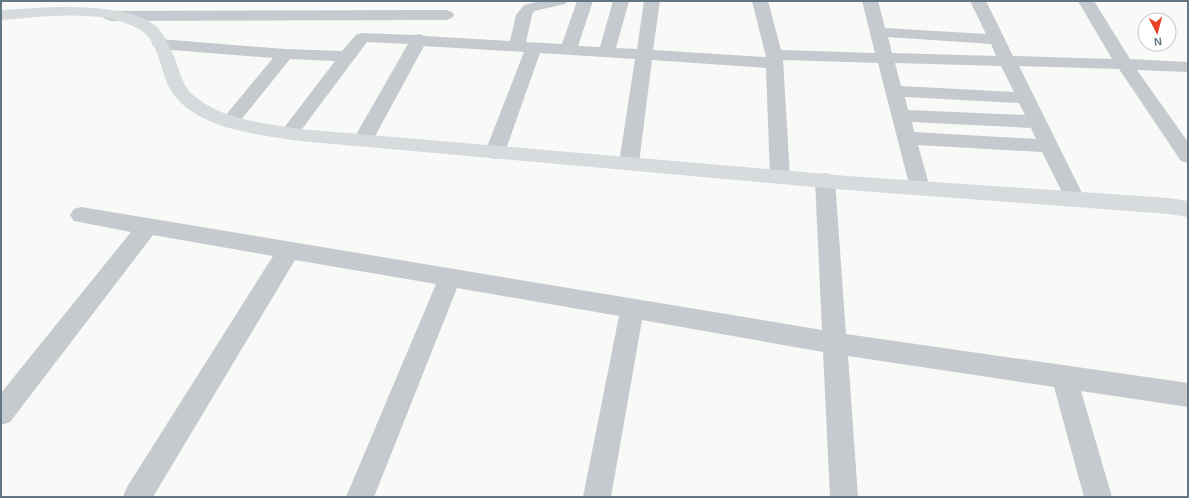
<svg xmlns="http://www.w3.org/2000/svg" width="1189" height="498" font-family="Helvetica,sans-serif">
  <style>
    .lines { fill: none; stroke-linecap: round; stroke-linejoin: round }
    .minor { fill: #c4cacd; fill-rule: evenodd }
    .major { fill: #d6dbde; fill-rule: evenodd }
  </style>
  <rect width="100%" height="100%" fill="#f9f9f7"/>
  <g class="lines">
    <path class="minor" d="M540 1H568L565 4 534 11 532 15 526 42 562 44 577 1H593L578 46 600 47 613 1H629L616 48 637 49 644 1H660L653 50 766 57 752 1H768L781 50 875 53 862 1H878L885 28 986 34 970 1H986L1013 56 1112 59 1078 1H1094L1130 59 1188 62V72L1137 70 1188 142V163L1181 161 1119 69 1019 66 1085 199 1082 204 1075 207 1068 204 1042 152 918 145 930 188 927 193 920 195 913 193 910 188 878 63 783 60 790 177 787 182 780 184 773 182 770 177 766 68 652 60 639 163 636 168 629 170 622 168 619 163 635 59 540 53 505 152 502 157 495 159 488 157 485 152 524 52 424 46 373 140 370 145 363 146 356 145 353 140 408 44 367 42 296 137 289 139 282 137 280 133 335 61 290 59 236 126 229 128 222 126 220 122 273 58 160 49 154 47 152 44 154 41 160 39 285 49 342 51 356 35 362 33 415 35 419 34 425 36 510 41 516 15 524 5ZM888 37 991 44 996 56 892 53ZM895 63 1001 66 1014 92 901 86ZM905 97 1019 103 1025 115 908 110ZM912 122 1031 128 1036 139 914 132Z
      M446 10 452 12 454 15 452 18 446 20 111 21 105 19 103 16 105 13 111 11Z
      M825 173 832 175 835 180 846 334 1188 383V407L1081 391 1112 497H1084L1054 387 848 356 858 497H830L823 352 642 320 611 497H583L619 316 457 288 374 497H346L436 284 295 260 153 497H123L127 487 273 256 153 235 10 422 1 425V393L131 232 74 221 70 215 74 209 81 207 822 330 815 180 818 175Z"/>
    <path class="major" d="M55 7C83 7 133 7 156 26 163 33 168 43 172 52 179 66 181 85 193 95 222 120 264 123 300 129L848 176 1169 198 1188 201V217L1169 214 848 190 300 141C259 135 188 128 168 85 160 67 158 40 139 29 102 8 42 17 1 20V10Z"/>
  </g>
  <rect width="1189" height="498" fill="none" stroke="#637783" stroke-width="4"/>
  <g transform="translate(1157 32) rotate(174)"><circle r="19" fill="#ffffff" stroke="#c1c9cd"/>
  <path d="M0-3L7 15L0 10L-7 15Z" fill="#eb4424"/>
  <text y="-6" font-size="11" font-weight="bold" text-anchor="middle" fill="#637783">N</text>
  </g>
</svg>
